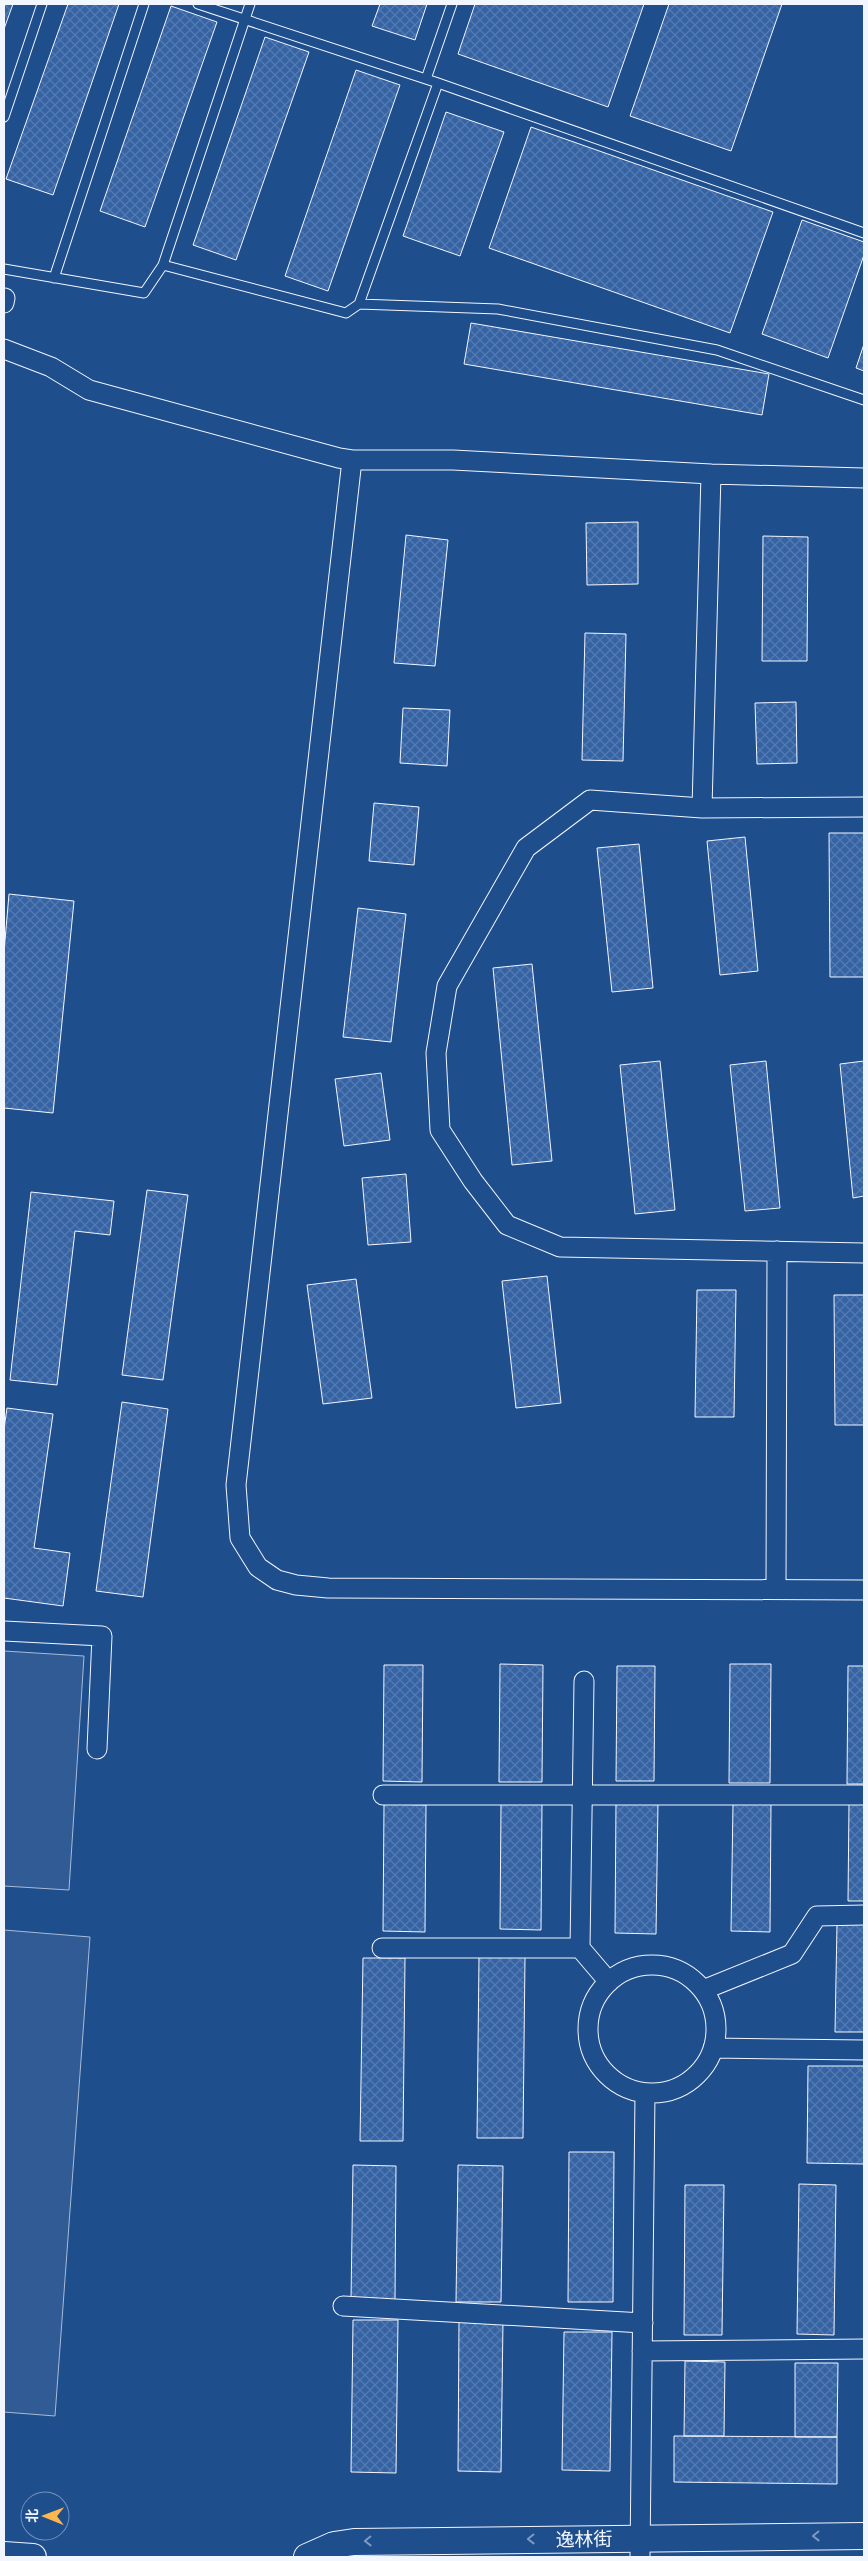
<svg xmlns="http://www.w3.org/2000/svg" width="868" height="2561" font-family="Mulish,'Noto Sans SC',sans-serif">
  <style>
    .built { fill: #305b95; stroke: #a8bbd7 }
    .building { fill: url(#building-cross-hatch); stroke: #f2f6ff }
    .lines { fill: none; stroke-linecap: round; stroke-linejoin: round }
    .lane-casing { stroke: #f2f6ff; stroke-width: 11 }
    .street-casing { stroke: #f2f6ff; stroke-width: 21 }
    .secondary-casing { stroke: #f2f6ff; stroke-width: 28 }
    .lane { stroke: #1f4e8c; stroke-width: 9 }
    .street { stroke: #1f4e8c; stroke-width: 19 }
    .secondary { stroke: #1f4e8c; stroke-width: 26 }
    .oneway { stroke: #7e9ac0 }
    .labels { text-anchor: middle; stroke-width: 4; stroke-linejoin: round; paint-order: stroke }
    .street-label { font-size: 19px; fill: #f2f6ff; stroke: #1f4e8c }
  </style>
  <defs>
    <pattern id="building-cross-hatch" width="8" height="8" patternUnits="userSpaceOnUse" patternTransform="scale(1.25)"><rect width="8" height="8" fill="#3563a3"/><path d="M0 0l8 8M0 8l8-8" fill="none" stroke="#537ab1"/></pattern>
  </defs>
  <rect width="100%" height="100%" fill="#1f4e8c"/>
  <path class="built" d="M4 1651 84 1656 69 1890 4 1886Z
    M4 1930 90 1937 55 2416 4 2412Z"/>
  <path class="building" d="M4 4H13L4 29Z
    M68 4H119L53 195 6 179Z
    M380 4H427L415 40 372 26Z
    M475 4H644L608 107 458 54Z
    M669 4H782L731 151 630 116Z
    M171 6 217 22 145 227 100 211Z
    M265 37 309 52 236 260 193 245Z
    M356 70 400 85 328 291 285 276Z
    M446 112 504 132 460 256 403 236Z
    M531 127 773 212 730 333 489 248Z
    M802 220 864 242V255L828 358 762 334Z
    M471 323 769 374 762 415 464 364Z
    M864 344V371L856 368Z
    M638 522V584L587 585 586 523Z
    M406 535 448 540 435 666 394 663Z
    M763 536 808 537 807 661H762Z
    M585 633 626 634 623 761 582 760Z
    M796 702 797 763 757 764 755 703Z
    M403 708 450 710 447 766 400 763Z
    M374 803 419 807 414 865 369 861Z
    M829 833H864V977H830Z
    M745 837 758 971 720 975 707 841Z
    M639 844 653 988 612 992 597 848Z
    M9 894 74 901 53 1113 4 1108V952Z
    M358 908 406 914 391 1042 343 1037Z
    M532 964 552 1161 512 1165 493 968Z
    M660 1061 675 1210 635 1214 620 1065Z
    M766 1061 780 1208 745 1211 730 1065Z
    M864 1061V1196L853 1198 840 1064Z
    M381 1073 390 1140 344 1146 335 1079Z
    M406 1174 411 1242 368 1245 362 1178Z
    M147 1190 188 1195 163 1380 122 1375Z
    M31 1192 114 1201 110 1235 75 1231 57 1385 10 1380Z
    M547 1276 561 1403 516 1408 502 1281Z
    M356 1279 372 1398 323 1404 307 1285Z
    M697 1290H736L734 1417H695Z
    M834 1295H864V1425H835Z
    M122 1402 168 1409 143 1597 96 1591Z
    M7 1408 53 1414 34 1548 70 1553 63 1606 4 1598V1429Z
    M500 1664 543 1665 542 1782H499Z
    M730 1664H771L770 1783H729Z
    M384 1665H423L422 1782 383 1781Z
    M617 1666H655L654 1781H616Z
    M848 1666H864V1784H847Z
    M616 1801 658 1802 656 1934 615 1933Z
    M733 1803H771L770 1932 731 1931Z
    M849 1803 864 1804V1901H848Z
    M384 1804 426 1805 425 1932 383 1931Z
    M501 1804H542L541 1930 500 1929Z
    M837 1924H864V2032H835Z
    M479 1957H525L523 2138H477Z
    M363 1958H405L403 2141H360Z
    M808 2066H864V2164L807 2163Z
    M569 2152H614L613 2302H568Z
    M353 2165 396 2166 395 2301H351Z
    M458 2165 503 2166 501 2302H456Z
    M799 2184 836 2185 834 2335 797 2334Z
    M685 2185H724L722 2335H684Z
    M353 2320H398L396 2473 351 2472Z
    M459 2320H503L501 2472 458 2471Z
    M564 2332H612L610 2471 562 2470Z
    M685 2361 725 2362 724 2436H684Z
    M795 2363H838L837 2437H795Z
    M674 2436 837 2437V2484L674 2482Z"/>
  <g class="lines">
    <g class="lane-casing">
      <path id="lane" d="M198 4 438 83 864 233
        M426 79 452 4
        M4 117 42 4
        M163 265 346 313 359 304 498 309 717 350 864 400
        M4 269 144 293 163 265 250 4
        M54 278 144 4
        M359 304 438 83"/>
    </g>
    <g class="street-casing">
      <path id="street" d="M4 303 5 298
        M4 349 51 367 89 390 339 458 352 460H453L711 474
        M352 460 236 1485 240 1538 258 1567 277 1580 296 1585 328 1588 864 1590
        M864 807 702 808 590 800 526 848 447 986 436 1053 440 1130 473 1181 507 1225 560 1247 864 1253
        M702 808 711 474 864 478
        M776 1589 777 1251
        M4 1631 102 1636 97 1749
        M584 1681 580 1948 609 1982
        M383 1795H864
        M382 1948H580
        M588 2029a64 64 0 1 1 128 0a64 64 0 1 1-128 0Z
        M703 1990 792 1954 817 1916 864 1915
        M713 2048 864 2050
        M343 2306 643 2323
        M642 2351 864 2349
        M640 2557 645 2093"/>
    </g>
    <g class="secondary-casing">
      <path id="secondary" d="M4 2555 33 2557
        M307 2557 334 2545 354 2542 864 2536"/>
    </g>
    <use href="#lane" class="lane"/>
    <use href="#street" class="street"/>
    <use href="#secondary" class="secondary"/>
  </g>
  <defs><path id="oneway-chevron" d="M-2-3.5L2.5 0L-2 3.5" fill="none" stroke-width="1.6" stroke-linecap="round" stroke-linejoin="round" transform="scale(1.25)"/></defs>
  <g class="oneway">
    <use href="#oneway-chevron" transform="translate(816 2536) rotate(179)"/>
    <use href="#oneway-chevron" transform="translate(531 2539) rotate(179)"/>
    <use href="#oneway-chevron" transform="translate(368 2541) rotate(179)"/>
  </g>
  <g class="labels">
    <g class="street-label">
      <text transform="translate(584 2539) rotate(-1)" y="7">逸林街</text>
    </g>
  </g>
  <rect width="868" height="2561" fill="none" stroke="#f2f6ff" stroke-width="10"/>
  <g transform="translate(45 2516) rotate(271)"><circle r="24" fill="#1f4e8c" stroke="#7391ba"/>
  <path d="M0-4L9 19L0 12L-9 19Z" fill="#ffb74d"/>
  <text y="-8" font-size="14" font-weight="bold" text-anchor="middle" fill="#f2f6ff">北</text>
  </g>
</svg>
